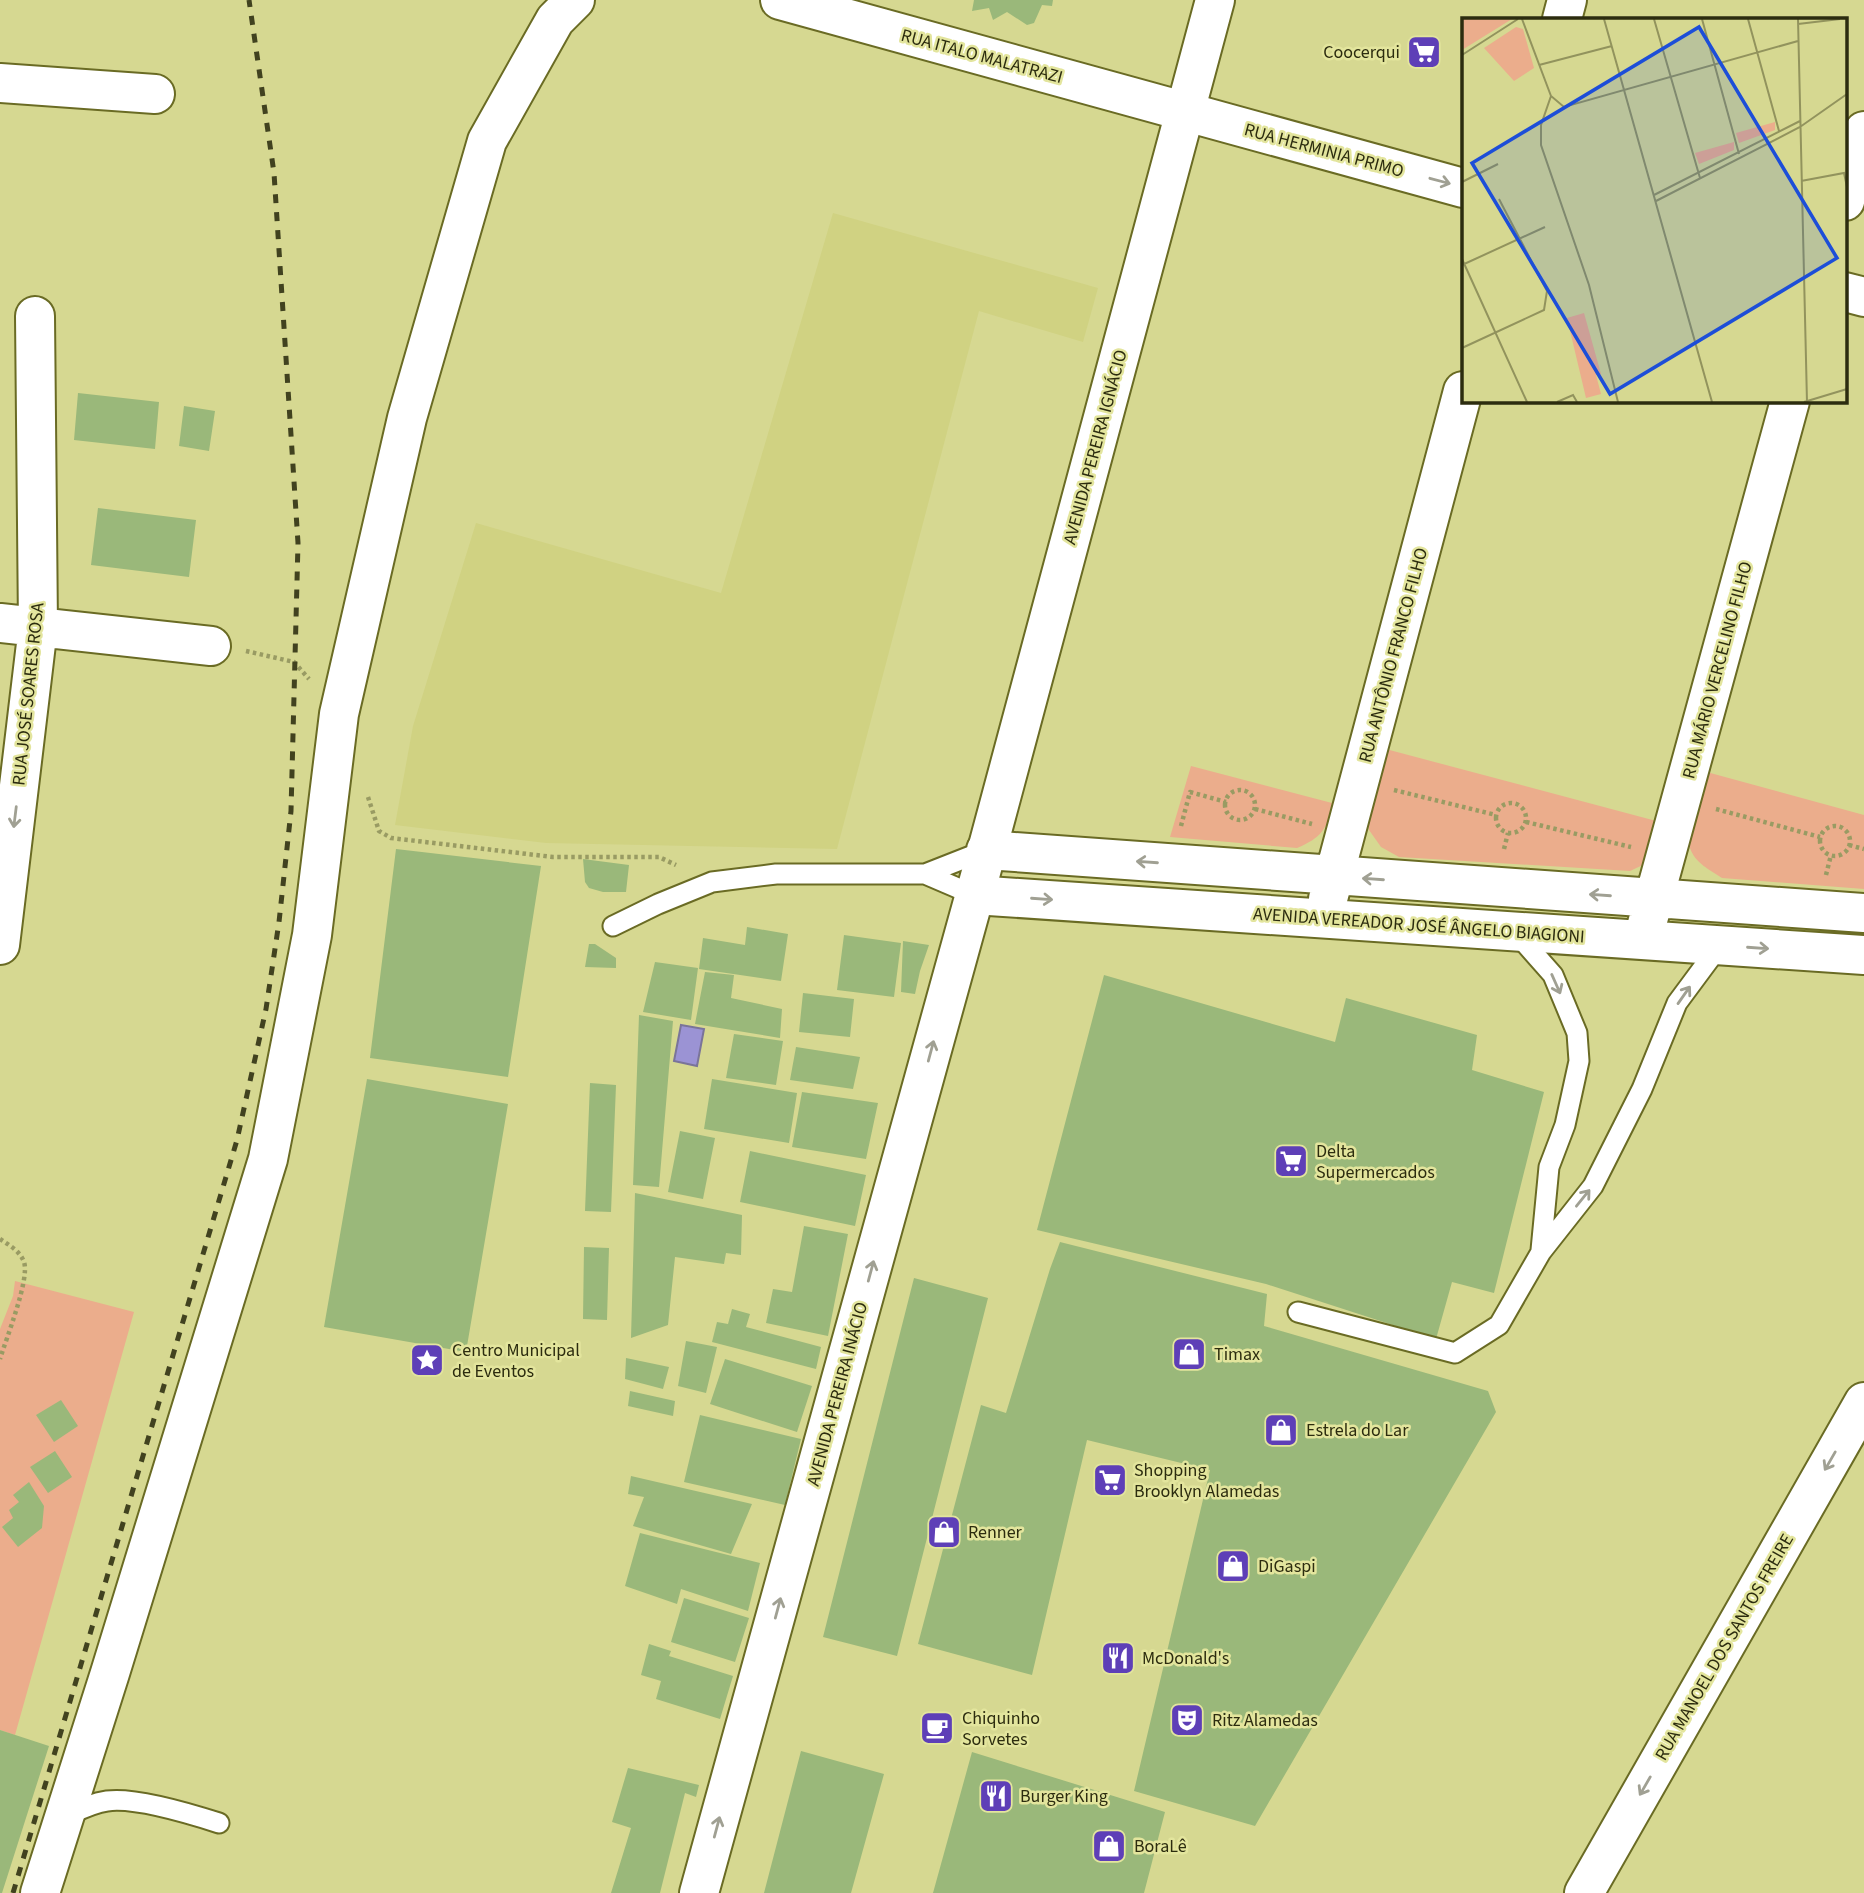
<svg xmlns="http://www.w3.org/2000/svg" width="1864" height="1893" font-family="'Source Sans 3',sans-serif">
  <style>
    .built { fill: #d0d282 }
    .green { fill: #ebad8c }
    .water { fill: #9b93d4; stroke: #7a7499; stroke-width: 2 }
    .building { fill: #9ab87a }
    .lines { fill: none; stroke-linecap: round; stroke-linejoin: round }
    .service-casing { stroke: #6a6b24; stroke-width: 23 }
    .minor-casing { stroke: #6a6b24; stroke-width: 42 }
    .tertiary-casing { stroke: #6a6b24; stroke-width: 42 }
    .secondary-casing { stroke: #6a6b24; stroke-width: 42 }
    .path { stroke: #999b63; stroke-width: 4.5; stroke-dasharray: 3.5 3.5; stroke-linecap: butt }
    .service { stroke: #fff; stroke-width: 19 }
    .minor { stroke: #fff; stroke-width: 38 }
    .tertiary { stroke: #fff; stroke-width: 38 }
    .secondary { stroke: #fff; stroke-width: 38 }
    .rail { stroke: #41421f; stroke-width: 5; stroke-dasharray: 9 9; stroke-linecap: butt }
    .oneway { stroke: #a0a093 }
    .labels { text-anchor: middle; stroke-width: 5; stroke-linejoin: round; paint-order: stroke }
    .poi-label { font-size: 18px; fill: #2c2c0f; stroke: #e3e59d; text-anchor: start }
    .street-label { font-size: 18px; fill: #2c2c0f; stroke: #e3e59d }
    .inset-road { fill: none; stroke: #92935d; stroke-width: 2 }
    .view { fill: #1d4ed8; fill-opacity: 0.15; stroke: #1d4ed8; stroke-width: 3.5 }
    .inset-edge { fill: none; stroke: #2c2c0f; stroke-width: 3.5 }
  </style>
  <rect width="100%" height="100%" fill="#d6d891"/>
  <path class="built" d="M833 213 1098 288 1083 342 979 311 837 849 546 843 395 825 413 726 476 523 721 593Z"/>
  <path class="green" d="M1382 748 1660 822 1645 864 1630 871 1399 857 1381 847 1369 830 1364 810Z
    M1191 766 1332 803C1328 829 1321 838 1297 848L1170 837Z
    M1703 771 1864 815V889L1722 878C1710 870 1695 863 1690 848 1684 833 1699 788 1703 771Z
    M15 1281 134 1312 15 1735 0 1730V1329L13 1296Z"/>
  <path class="water" d="M681 1025 704 1029 697 1066 674 1061Z"/>
  <path class="building" d="M974 0H1053L1052 6 1042 5 1034 23 1027 25 1007 12 993 20 989 8 972 11Z
    M78 393 159 402 155 449 74 440Z
    M184 406 215 411 209 451 179 446Z
    M98 508 196 520 189 577 91 565Z
    M396 849 541 866 508 1077 370 1058Z
    M583 859 629 865 626 892H603L589 888 585 882Z
    M747 927 788 934 781 981 699 969 703 938 745 945Z
    M844 935 901 943 894 997 837 990Z
    M903 941 929 945 920 971 915 994 901 992Z
    M589 944H595L616 958V968L585 967Z
    M655 962 698 968 691 1020 643 1012Z
    M705 972 734 975 731 998 782 1009 780 1038 695 1024Z
    M1104 975 1335 1042 1346 998 1477 1035 1472 1070 1544 1092 1494 1293 1452 1282 1436 1339 1266 1284 1037 1230Z
    M803 993 854 999 850 1037 799 1032Z
    M639 1015 673 1021 659 1187 633 1185Z
    M734 1034 783 1041 776 1085 726 1078Z
    M796 1047 860 1057 853 1089 790 1080Z
    M367 1079 508 1104 466 1352 324 1327Z
    M712 1079 797 1093 789 1143 704 1129Z
    M590 1083 616 1085 611 1212 585 1211Z
    M802 1092 878 1103 866 1159 792 1147Z
    M680 1131 715 1138 703 1199 668 1192Z
    M750 1151 866 1175 855 1226 740 1202Z
    M635 1193 742 1215 741 1255 726 1253 724 1264 675 1257 668 1325 631 1338Z
    M804 1226 848 1234 828 1336 766 1323 773 1289 792 1292Z
    M1060 1242 1267 1294 1264 1326 1488 1391 1496 1412 1255 1826 1134 1791 1210 1470 1087 1440 1032 1675 918 1644 981 1405 1006 1413 1050 1269Z
    M584 1247 609 1248 607 1320 583 1319Z
    M914 1278 988 1298 897 1656 823 1637Z
    M732 1309 750 1314 746 1327 821 1347 816 1369 712 1342 717 1322 728 1324Z
    M686 1341 717 1347 706 1393 678 1386Z
    M626 1358 669 1367 663 1389 625 1379Z
    M725 1359 812 1386 797 1432 710 1404Z
    M630 1391 675 1401 673 1416 628 1406Z
    M61 1400 78 1426 54 1442 36 1415Z
    M700 1415 801 1439 785 1505 684 1482Z
    M55 1451 72 1477 48 1493 30 1467Z
    M631 1476 752 1504 731 1554 633 1526 644 1497 628 1494Z
    M29 1482 44 1506 42 1528 18 1547 2 1527 13 1518 9 1510 19 1502 13 1495Z
    M640 1533 760 1563 748 1611 681 1589 677 1604 625 1586Z
    M684 1598 749 1618 735 1662 671 1642Z
    M649 1644 671 1651 669 1656 733 1676 720 1719 656 1699 661 1681 641 1675Z
    M0 1730 49 1746 2 1893H0Z
    M801 1751 884 1774 851 1893H764Z
    M972 1752 1165 1812 1144 1893H933Z
    M628 1768 699 1785 696 1797 685 1793 660 1893H611L631 1828 612 1822Z"/>
  <g class="lines">
    <g class="service-casing">
      <path id="service" d="M925 874 974 895
        M613 926 658 904 712 882 776 874H925L986 850
        M1516 933 1553 975 1577 1033 1579 1061 1565 1125 1549 1167 1541 1250
        M1298 1312 1455 1353 1499 1325 1541 1252 1593 1186 1642 1089 1677 1003 1720 945
        M66 1816C79 1810 92 1803 107 1801 134 1797 191 1814 219 1823"/>
    </g>
    <g class="minor-casing">
      <path id="minor" d="M780 0 1463 188
        M1562 19 1567 0
        M0 83 155 94
        M1845 201 1864 131
        M1845 292 1864 297
        M0 623 211 646
        M986 850 1864 913
        M974 895 1864 955
        M1328 899 1463 391
        M1647 924 1790 401
        M0 945 38 627 35 316
        M40 1893 110 1673 268 1159 312 935 339 714 407 418 487 141 555 20 575 0"/>
    </g>
    <g class="tertiary-casing">
      <path id="tertiary" d="M699 1893 980 876 1215 0"/>
    </g>
    <g class="secondary-casing">
      <path id="secondary" d="M1584 1893 1864 1402"/>
    </g>
    <path class="path" d="M246 651 294 662 309 679
      M1225 805a15 15 0 1 1 30 0a15 15 0 1 1-30 0Z
      M1394 790 1496 815
      M368 797 379 831 391 838 553 857H659L676 865
      M1496 818a15 15 0 1 1 30 0a15 15 0 1 1-30 0Z
      M1255 809 1312 824
      M1716 809 1820 837
      M1526 822 1631 847
      M1181 826 1190 792 1226 802
      M1820 841a15 15 0 1 1 30 0a15 15 0 1 1-30 0Z
      M1849 845 1864 849
      M1504 849 1508 833
      M1826 875 1831 855
      M0 1239C9 1245 20 1251 24 1262 30 1279 6 1339 0 1359"/>
    <use href="#service" class="service"/>
    <use href="#minor" class="minor"/>
    <use href="#tertiary" class="tertiary"/>
    <use href="#secondary" class="secondary"/>
    <path class="rail" d="M13 1893 237 1140 266 1009 279 922 291 811 298 543 274 173 249 0"/>
  </g>
  <defs><path id="oneway-shaft" d="M-6 0H5M1.5-3L5.5 0L1.5 3" fill="none" stroke-width="1.6" stroke-linecap="round" stroke-linejoin="round" transform="scale(1.75)"/></defs>
  <g class="oneway">
    <use href="#oneway-shaft" transform="translate(1440 181) rotate(15)"/>
    <use href="#oneway-shaft" transform="translate(15 817) rotate(97)"/>
    <use href="#oneway-shaft" transform="translate(1147 862) rotate(-176)"/>
    <use href="#oneway-shaft" transform="translate(1373 879) rotate(-176)"/>
    <use href="#oneway-shaft" transform="translate(1600 895) rotate(-176)"/>
    <use href="#oneway-shaft" transform="translate(1042 899) rotate(4)"/>
    <use href="#oneway-shaft" transform="translate(1758 948) rotate(4)"/>
    <use href="#oneway-shaft" transform="translate(1556 984) rotate(66)"/>
    <use href="#oneway-shaft" transform="translate(1684 995) rotate(-55)"/>
    <use href="#oneway-shaft" transform="translate(931 1051) rotate(-75)"/>
    <use href="#oneway-shaft" transform="translate(1583 1198) rotate(-51)"/>
    <use href="#oneway-shaft" transform="translate(871 1271) rotate(-75)"/>
    <use href="#oneway-shaft" transform="translate(1830 1461) rotate(120)"/>
    <use href="#oneway-shaft" transform="translate(778 1608) rotate(-75)"/>
    <use href="#oneway-shaft" transform="translate(1645 1786) rotate(120)"/>
    <use href="#oneway-shaft" transform="translate(717 1827) rotate(-75)"/>
  </g>
  <defs>
    <g id="supermarket-square" transform="scale(1.75)"><rect x="-9" y="-9" width="18" height="18" rx="4" fill="#5e3fb7" stroke="#e3e59d"/><path d="M-6-5.5h2.5l.6 2H6L4.5 2H-2.5L-4.4-4H-6ZM-1.5 3.2a1.3 1.3 0 1 0 .1 0ZM3 3.2a1.3 1.3 0 1 0 .1 0Z" fill="#fff"/></g>
    <g id="shop-square" transform="scale(1.75)"><rect x="-9" y="-9" width="18" height="18" rx="4" fill="#5e3fb7" stroke="#e3e59d"/><path d="M-5-2.5h2.3a2.7 3.5 0 0 1 5.4 0H5L5.5 6h-11ZM-1.5-2.5h3a1.5 2.3 0 0 0-3 0Z" fill="#fff"/></g>
    <g id="sight-square" transform="scale(1.75)"><rect x="-9" y="-9" width="18" height="18" rx="4" fill="#5e3fb7" stroke="#e3e59d"/><path d="M0-6L1.8-2.2L6-1.7L2.9 1.2L3.7 5.4L0 3.3L-3.7 5.4L-2.9 1.2L-6-1.7L-1.8-2.2Z" fill="#fff"/></g>
    <g id="restaurant-square" transform="scale(1.75)"><rect x="-9" y="-9" width="18" height="18" rx="4" fill="#5e3fb7" stroke="#e3e59d"/><path d="M-5-6h1v4h1v-4h1v4h1v-4h1v5L-1.5 .5V6h-2V.5L-5-1ZM5-6V6H3V1.5H1.5Q1.5-4 5-6Z" fill="#fff"/></g>
    <g id="theatre-square" transform="scale(1.75)"><rect x="-9" y="-9" width="18" height="18" rx="4" fill="#5e3fb7" stroke="#e3e59d"/><path d="M-5-5.5Q0-4 5-5.5V0Q5 5 0 6Q-5 5-5 0ZM-3.3-2.5H-1v1.5H-3.3ZM1-2.5H3.3v1.5H1ZM-2.8 1Q0 5.5 2.8 1Z" fill="#fff"/></g>
    <g id="cafe-square" transform="scale(1.75)"><rect x="-9" y="-9" width="18" height="18" rx="4" fill="#5e3fb7" stroke="#e3e59d"/><path d="M-5.5-4.5H6V0H3Q3 3.5 0 3.5H-2.5Q-5.5 3.5-5.5 0ZM3-3.2v2h1.7v-2ZM-6 4.5H4V6H-6Z" fill="#fff"/></g>
  </defs>
  <g fill-rule="evenodd">
    <use href="#supermarket-square" x="1424" y="52"/>
    <use href="#supermarket-square" x="1291" y="1161"/>
    <use href="#shop-square" x="1189" y="1354"/>
    <use href="#sight-square" x="427" y="1360"/>
    <use href="#shop-square" x="1281" y="1430"/>
    <use href="#supermarket-square" x="1110" y="1480"/>
    <use href="#shop-square" x="944" y="1532"/>
    <use href="#shop-square" x="1233" y="1566"/>
    <use href="#restaurant-square" x="1118" y="1658"/>
    <use href="#theatre-square" x="1187" y="1720"/>
    <use href="#cafe-square" x="937" y="1728"/>
    <use href="#restaurant-square" x="996" y="1796"/>
    <use href="#shop-square" x="1109" y="1846"/>
  </g>
  <g class="labels">
    <g class="poi-label">
      <text x="1400" y="58" text-anchor="end">Coocerqui</text>
      <text x="1316" y="1157">Delta<tspan x="1316" dy="21">Supermercados</tspan></text>
      <text x="452" y="1356">Centro Municipal<tspan x="452" dy="21">de Eventos</tspan></text>
      <text x="1214" y="1360">Timax</text>
      <text x="1306" y="1436">Estrela do Lar</text>
      <text x="1134" y="1476">Shopping<tspan x="1134" dy="21">Brooklyn Alamedas</tspan></text>
      <text x="968" y="1538">Renner</text>
      <text x="1258" y="1572">DiGaspi</text>
      <text x="1142" y="1664">McDonald's</text>
      <text x="962" y="1724">Chiquinho<tspan x="962" dy="21">Sorvetes</tspan></text>
      <text x="1212" y="1726">Ritz Alamedas</text>
      <text x="1020" y="1802">Burger King</text>
      <text x="1134" y="1852">BoraLê</text>
    </g>
    <g class="street-label">
      <text transform="translate(982 56) rotate(15)" y="6">RUA ITALO MALATRAZI</text>
      <text transform="translate(1324 150) rotate(15)" y="6">RUA HERMINIA PRIMO</text>
      <text transform="translate(1095 447) rotate(-75)" y="6">AVENIDA PEREIRA IGNÁCIO</text>
      <text transform="translate(1393 655) rotate(-75)" y="6">RUA ANTÔNIO FRANCO FILHO</text>
      <text transform="translate(1717 670) rotate(-75)" y="6">RUA MÁRIO VERCELINO FILHO</text>
      <text transform="translate(28 694) rotate(-84)" y="6">RUA JOSÉ SOARES ROSA</text>
      <text transform="translate(1419 925) rotate(4)" y="6">AVENIDA VEREADOR JOSÉ ÂNGELO BIAGIONI</text>
      <text transform="translate(837 1394) rotate(-75)" y="6">AVENIDA PEREIRA INÁCIO</text>
      <text transform="translate(1724 1647) rotate(-60)" y="6">RUA MANOEL DOS SANTOS FREIRE</text>
    </g>
  </g>
  <g transform="translate(1462 18)">
    <rect width="385" height="385" fill="#d6d891"/>
    <path d="M0 1H50L0 32ZM54 9 61 11 72 50 52 63 22 30ZM313 104V112L277 125 274 115ZM272 124V132L237 146 233 135ZM122 295 139 356 134 357 139 376 124 380 105 300Z" fill="#ebad8c"/>
    <path class="inset-road" d="M60 1 89 78 102 89 336 23M142 1 250 384M192 1 238 160M240 1 277 136M286 1 317 113M336 1 345 384M336 6 378 1M0 37 56 1M77 47 150 28M89 78 79 107V127L127 267 156 384M339 163 382 155 385 169M0 164 36 146M192 177 338 103M194 183 338 109 385 76M0 241 65 384M0 247 83 209M0 330 82 292 85 273 37 181M95 384 111 377 115 384M342 384 385 371"/>
    <path class="view" d="M237 9 375 240 148 376 10 145Z"/>
    <rect width="385" height="385" class="inset-edge"/>
  </g>
</svg>
